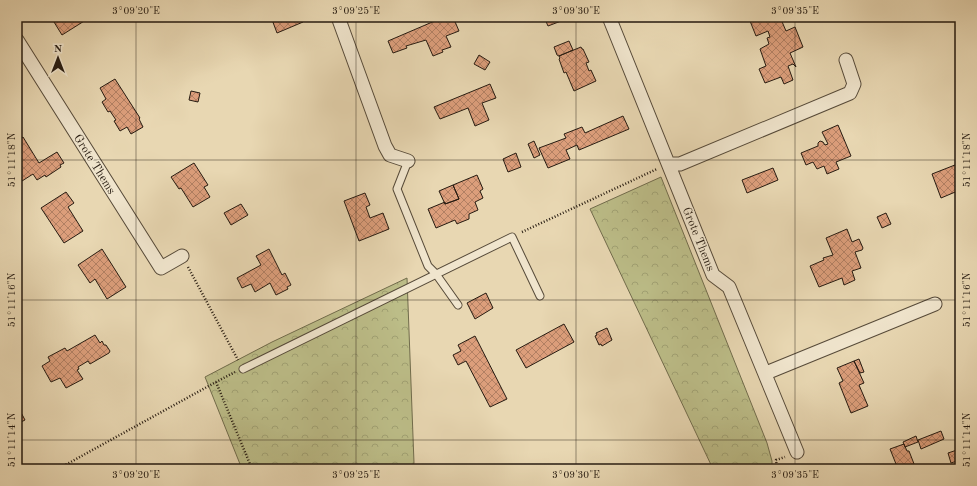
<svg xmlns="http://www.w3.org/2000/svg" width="977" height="486" font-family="'Old Standard TT',serif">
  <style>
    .forest { fill: url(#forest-crowns); stroke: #716c4c }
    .building { fill: url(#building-cross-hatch); stroke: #261b11 }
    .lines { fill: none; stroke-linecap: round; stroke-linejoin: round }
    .lane-casing { stroke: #564a39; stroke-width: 9 }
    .street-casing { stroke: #564a39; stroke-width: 15 }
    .path { stroke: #261b11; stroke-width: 2.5; stroke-dasharray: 1 2; stroke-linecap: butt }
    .lane { stroke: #f0e5cd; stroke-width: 7 }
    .street { stroke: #f0e5cd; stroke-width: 13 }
    .ticks { fill: none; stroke: #261b11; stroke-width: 1; stroke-opacity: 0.45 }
    .labels { text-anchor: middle; stroke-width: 3; stroke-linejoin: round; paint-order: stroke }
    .street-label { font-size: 12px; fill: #261b11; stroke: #f0e5cd }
    .neatline { fill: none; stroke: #261b11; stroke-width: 1.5 }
    .ticks-label { font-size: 10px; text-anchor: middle; fill: #261b11 }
  </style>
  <defs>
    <pattern id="forest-crowns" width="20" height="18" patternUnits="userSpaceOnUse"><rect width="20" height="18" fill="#bcbd88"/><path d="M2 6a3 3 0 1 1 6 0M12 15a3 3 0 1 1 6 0" fill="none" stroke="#a1a274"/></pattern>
    <pattern id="building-cross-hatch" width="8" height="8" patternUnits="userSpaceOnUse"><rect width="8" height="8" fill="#dc9e7b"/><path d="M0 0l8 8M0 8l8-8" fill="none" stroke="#b28063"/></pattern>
  </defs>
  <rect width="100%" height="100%" fill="#e8d7b2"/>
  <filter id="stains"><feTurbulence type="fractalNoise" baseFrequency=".005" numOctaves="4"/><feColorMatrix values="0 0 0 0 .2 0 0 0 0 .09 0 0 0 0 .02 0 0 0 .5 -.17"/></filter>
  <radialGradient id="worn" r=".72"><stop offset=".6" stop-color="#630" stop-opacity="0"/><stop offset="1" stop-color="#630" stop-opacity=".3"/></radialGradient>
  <path class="forest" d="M661 177 767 443 772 461V469H713L590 209Z
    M407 278 414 463 411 469H242L205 377 272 342Z"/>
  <path class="building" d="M56 17H89V18L62 35 54 22 58 20Z
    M271 17H301L303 22 277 33Z
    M444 17H453L459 31 446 36 451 47 442 50 443 52 433 56 426 40 406 46 407 48 393 53 388 41Z
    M544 17H568L569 18 548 26Z
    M760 17H780L786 31 795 27 803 47 790 53 796 67 793 64 788 66 793 80 784 84 781 77 765 83 759 69 766 66 760 49 769 44 767 38 770 37 768 31 756 36 750 21Z
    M569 41 573 50 559 56 557 55 554 47Z
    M581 47 582 49H583L589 62 586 63 589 71 591 70 596 81 574 91 566 72 564 73 559 59 560 58 559 56Z
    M479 55 490 62 485 70 474 64Z
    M115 79 140 118 139 119 143 127 131 134 127 127 120 131 114 121 116 120 110 111 108 112 102 102 106 99 100 88Z
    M490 84 496 98 482 103 489 120 475 126 468 108 440 119 434 107Z
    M191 91 200 93 198 102 189 100Z
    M623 116 629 129 579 150 577 145 566 150 570 159 548 168 539 148 566 138 564 134 582 127 585 133Z
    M838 125 851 156 836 162 839 169 827 174 824 166 817 169 813 162 806 165 801 153 818 146V143L820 141 823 142 825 145 828 144 822 132Z
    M23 137 39 163 57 152 64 163 60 165 61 167 46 177 45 175 37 180 33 174 22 181 17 173V141Z
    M534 141 540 155 534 158 528 144Z
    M516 153 521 167 508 172 503 159Z
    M194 163 208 185 204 187 210 197 193 207 181 188 179 189 171 177Z
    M960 163V190L941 198 932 174Z
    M773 168 778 180 747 193 742 180Z
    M477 175 483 189 480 191 483 198 475 202 478 210 469 214V219L459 223 457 224 455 220 436 228 428 209 445 202V204L459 199 453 185Z
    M453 185 459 199 445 204 439 191Z
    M66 192 74 203 68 207 83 231 64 243 41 208Z
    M365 193 370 205 366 207 370 218 383 213 389 229 359 241 344 201Z
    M241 204 248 215 231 225 224 213Z
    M886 213 891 224 882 228 877 217Z
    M847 229 852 242 859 239 863 248 862 250 855 252 861 268 852 271 855 280 844 285 842 278 819 287 810 266 824 260 823 258 833 255 826 238Z
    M102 249 126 287 107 299 95 279 90 283 78 265Z
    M269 249 282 275 285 273 291 285 287 287 288 289 276 295 270 283 255 292 251 284 242 288 237 278 261 265 256 256Z
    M486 293 493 308 475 319 467 303Z
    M564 324 574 342 526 368 516 350Z
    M607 328 612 340 602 346 601 344 599 345 595 336 597 335 596 333Z
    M95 335 100 343 102 341 104 345H106L110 351 109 353 90 364 88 361 78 367 79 369 77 370 83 379 66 388 60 378 51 382 42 366 50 361 48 357 65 348 67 351Z
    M475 336 507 399 490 407 466 361 458 365 453 355 461 351 458 345Z
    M859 359 864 372 860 373 854 361Z
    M854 361 864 383 859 385 868 406 851 413 839 383 843 381 837 368Z
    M17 405 25 420 17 424Z
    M941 431 944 439 921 449 918 440Z
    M916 436 918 442 905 447 903 442Z
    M904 444 907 451H909L916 469H898L890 449Z
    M960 449V460L951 463 948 453Z"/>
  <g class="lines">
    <g class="lane-casing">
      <path id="lane" d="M408 161 397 189 428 266 436 274 458 305
        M243 369 512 237 540 296"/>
    </g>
    <g class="street-casing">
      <path id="street" d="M338 17 385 146 390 155 408 161
        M609 17 713 275 729 287 797 452
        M17 40 161 268 182 256
        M669 164H680L850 93 854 84 846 60
        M766 373 935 304"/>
    </g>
    <path class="path" d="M522 232 657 169
      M188 267 238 360
      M216 382 252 469
      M58 469 216 382 235 372
      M777 469 776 460 785 457"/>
    <use href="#lane" class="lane"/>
    <use href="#street" class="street"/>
  </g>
  <path class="ticks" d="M136 17V469M356 17V469M576 17V469M795 17V469M17 20H960M17 160H960M17 300H960M17 440H960"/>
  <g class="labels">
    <g class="street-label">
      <text transform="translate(95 164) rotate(58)" y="4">Grote Thems</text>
      <text transform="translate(699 239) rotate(68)" y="4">Grote Thems</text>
    </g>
  </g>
  <rect width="977" height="486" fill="none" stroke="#e8d7b2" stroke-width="44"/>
  <g transform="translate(58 58)" stroke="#f0e5cd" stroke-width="3" paint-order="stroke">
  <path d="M0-3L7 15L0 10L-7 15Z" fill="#261b11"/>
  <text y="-6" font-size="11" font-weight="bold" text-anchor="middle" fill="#261b11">N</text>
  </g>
  <rect x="22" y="22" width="933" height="442" class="neatline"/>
  <g class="ticks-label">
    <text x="136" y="14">3°09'20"E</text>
    <text x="356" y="14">3°09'25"E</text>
    <text x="576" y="14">3°09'30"E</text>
    <text x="795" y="14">3°09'35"E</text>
    <text transform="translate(11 160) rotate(-90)" y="4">51°11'18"N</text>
    <text transform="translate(966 160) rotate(-90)" y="4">51°11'18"N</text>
    <text transform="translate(11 300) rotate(-90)" y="4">51°11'16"N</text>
    <text transform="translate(966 300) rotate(-90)" y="4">51°11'16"N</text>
    <text transform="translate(11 440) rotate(-90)" y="4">51°11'14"N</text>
    <text transform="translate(966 440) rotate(-90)" y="4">51°11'14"N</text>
    <text x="136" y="478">3°09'20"E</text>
    <text x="356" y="478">3°09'25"E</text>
    <text x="576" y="478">3°09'30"E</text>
    <text x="795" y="478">3°09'35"E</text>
  </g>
  <rect width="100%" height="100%" filter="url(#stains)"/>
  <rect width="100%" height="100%" fill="url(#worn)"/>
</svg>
